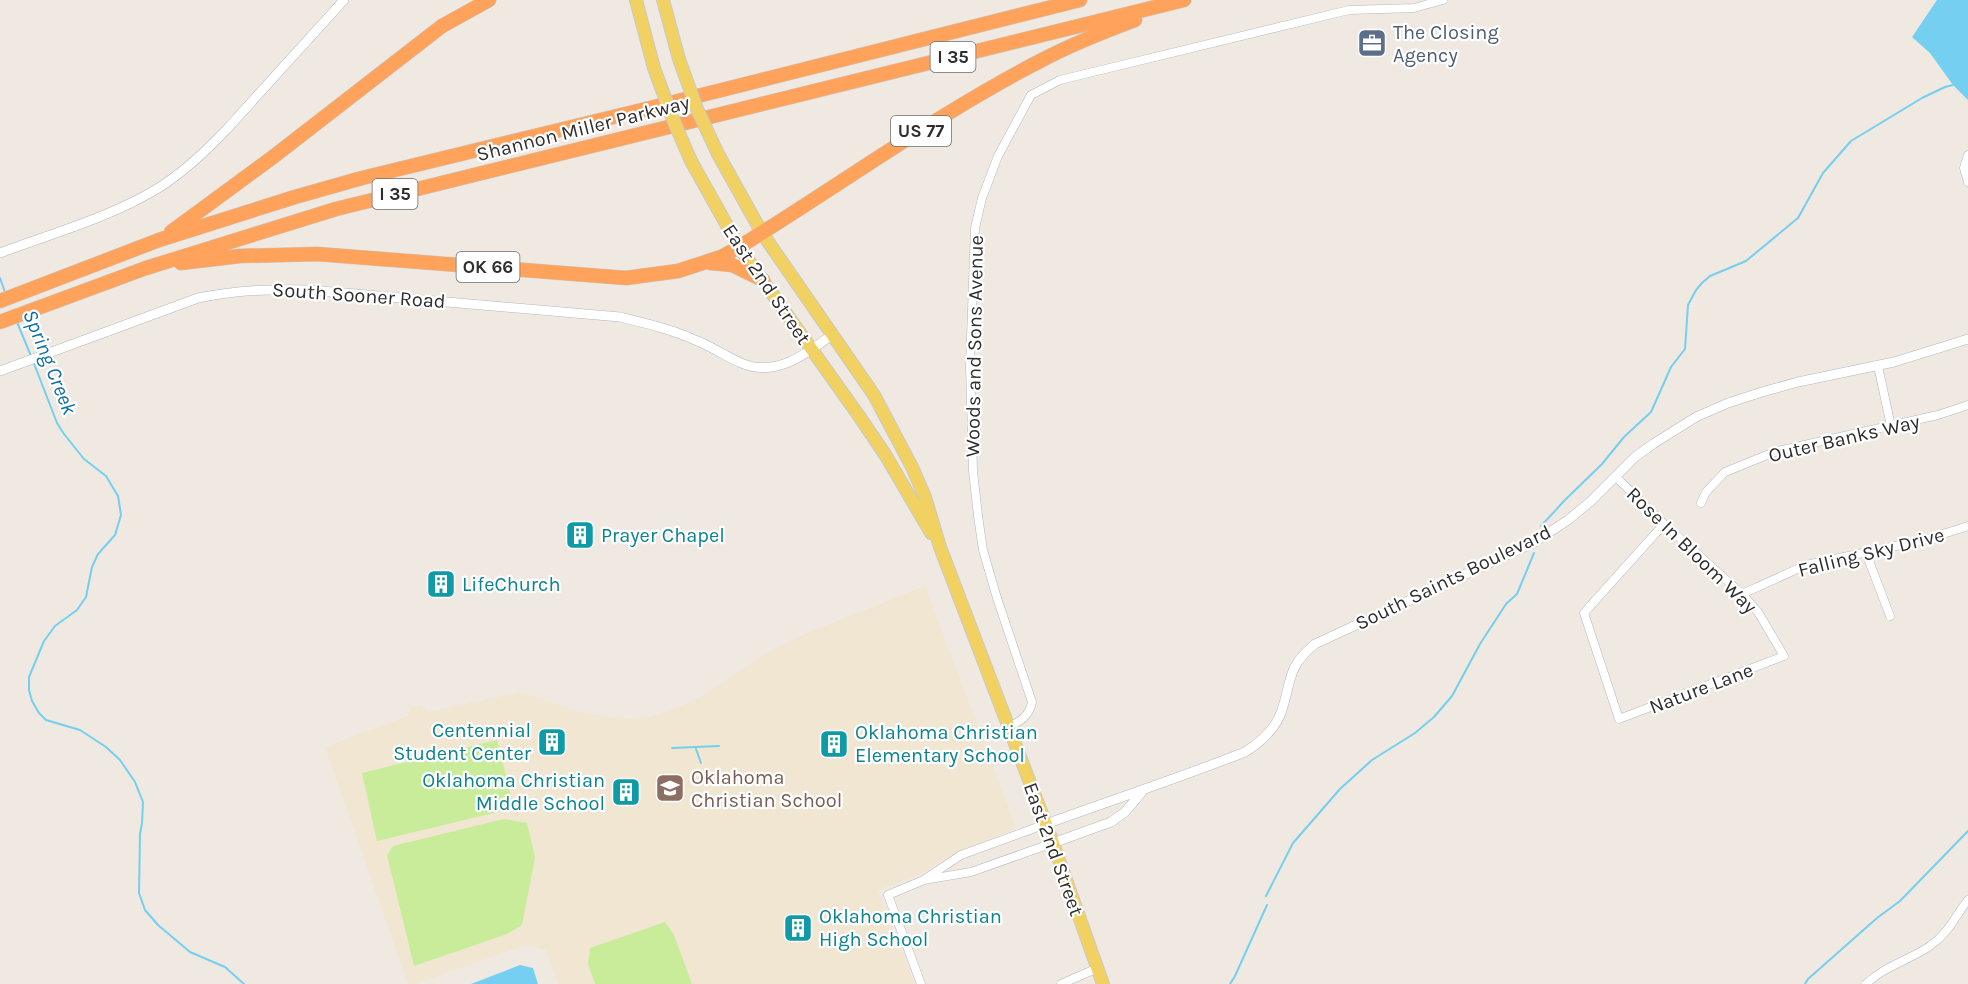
<svg xmlns="http://www.w3.org/2000/svg" width="1968" height="984" font-family="Karla,sans-serif">
  <style>
    .education { fill: #f0e6d1 }
    .pitch { fill: #c9ec9a }
    .water { fill: #75cff0 }
    .lines { fill: none; stroke-linecap: round; stroke-linejoin: round }
    .stream { stroke: #75cff0; stroke-width: 2 }
    .minor-casing { stroke: #b4b7c1; stroke-width: 9 }
    .tertiary-casing { stroke: #b4b7c1; stroke-width: 10 }
    .primary-casing { stroke: #c9c9c9; stroke-width: 14 }
    .motorway-casing { stroke: #c9c9c9; stroke-width: 15 }
    .minor { stroke: #fff; stroke-width: 8 }
    .tertiary { stroke: #fff; stroke-width: 9 }
    .primary { stroke: #f2d163; stroke-width: 12 }
    .motorway { stroke: #ffa35c; stroke-width: 14 }
    .primary-bridge-casing { stroke: #c9c9c9; stroke-width: 14; stroke-linecap: butt }
    .primary-bridge { stroke: #f2d163; stroke-width: 12 }
    .labels { text-anchor: middle; stroke-width: 4.5; stroke-linejoin: round; paint-order: stroke }
    .shield { fill: #fff; stroke: #6d6d6d; stroke-width: 1.5 }
    .shield-label { font-size: 18px; font-weight: bold; fill: #2e2e2e }
    .service-label { font-size: 20px; fill: #4e5e75; stroke: #fff; text-anchor: start }
    .street-label { font-size: 20px; fill: #2e2e2e; stroke: #fff }
    .culture-label { font-size: 20px; fill: #0d838f; stroke: #fff; text-anchor: start }
    .education-label { font-size: 20px; fill: #785e54; stroke: #fff; text-anchor: start }
    .water-label { font-size: 21px; font-style: italic; fill: #0d6fa3; stroke: #fff }
  </style>
  <rect width="100%" height="100%" fill="#efe9e1"/>
  <path class="education" d="M925 586 1016 828 950 855 925 872 878 890 915 984H558L546 950 526 945 415 984H408L325 747 408 716 411 707 421 705 429 712 520 692 586 714 632 719 651 717 679 707 704 695 766 653 798 637Z"/>
  <path class="pitch" d="M497 740 514 808 377 841 362 773Z
    M504 819 527 823 535 857 522 925 507 934 414 966 387 855 393 846Z
    M665 922 674 935 692 984H595L588 964 590 948Z"/>
  <path class="water" d="M1937 0H1968V100L1953 85 1930 53 1912 37Z
    M520 965 533 968 538 984H471Z"/>
  <g class="lines">
    <path class="stream" d="M0 278 6 295
      M17 322 31 356
      M33 361 57 423 64 434 84 459 106 476 118 496 121 515 115 535 98 554 92 567 86 597 77 610 55 626 44 641 29 677V690L32 701 39 713 46 720 80 730 106 747 120 760 135 782 143 802 142 823 140 834 139 893 145 910 158 925 190 952 225 967 244 984
      M1541 526 1565 500 1602 464 1624 437 1651 412 1671 367 1685 349 1688 305 1696 290 1702 283 1710 276 1746 261 1798 218 1823 173 1851 141 1922 98 1945 87 1953 85
      M672 748 719 746
      M696 749 701 763
      M1266 896 1293 843 1340 789 1372 760 1415 733 1434 717 1452 696 1480 644 1506 604 1517 594 1534 553
      M1230 984 1235 976 1267 905
      M1805 984 1808 979 1877 918 1900 901 1968 831"/>
    <g class="minor-casing">
      <path id="minor" d="M1968 155 1964 168 1968 182
        M1878 366 1891 426
        M1616 477 1664 524 1742 594 1758 612 1784 656 1619 719 1584 613 1664 524
        M1701 503 1706 492 1725 472 1777 451 1938 415 1968 405
        M1866 553 1890 616
        M1742 594 1806 565 1924 540 1968 526
        M1009 727C1021 721 1029 716 1032 702L997 598 983 550 978 516 973 471 970 366 975 228 982 198 998 156 1031 95 1060 80 1349 10 1414 8 1443 0
        M925 879 961 855 1046 824
        M921 984 888 895 924 880 971 872 1053 843
        M1061 984 1098 968
        M1866 984C1885 966 1909 960 1930 946 1949 933 1955 916 1968 900"/>
    </g>
    <g class="tertiary-casing">
      <path id="tertiary" d="M0 253C53 233 112 217 160 187 185 171 206 151 226 130L344 0
        M0 371 198 298C238 290 269 289 310 290L620 317C645 323 671 329 695 340 711 346 725 356 741 363 776 378 806 354 833 334
        M1046 824C1112 800 1179 778 1245 752 1261 742 1276 729 1282 710 1292 679 1287 667 1315 644L1533 543 1568 520 1591 501 1635 457 1653 444 1696 417 1728 403 1762 392 1798 382 1894 362 1968 339
        M1053 843 1111 822 1125 812 1142 792"/>
    </g>
    <g class="primary-casing">
      <path id="primary" d="M636 0 654 68
        M663 0 679 59
        M718 154 762 233 874 395 912 467 925 497 940 547 1053 843 1103 984
        M691 161 739 247 859 416 886 456 931 533"/>
    </g>
    <g class="motorway-casing">
      <path id="motorway" d="M171 232 273 157 442 26 489 0
        M181 263 240 256 317 254 626 278 678 271 721 257 739 247C840 185 937 114 1042 60 1072 44 1103 32 1135 20
        M710 263 732 265 763 280
        M0 301 159 240 295 197 362 178 642 110 1080 0
        M0 322 146 268 336 209 1184 0"/>
    </g>
    <use href="#minor" class="minor"/>
    <use href="#tertiary" class="tertiary"/>
    <use href="#primary" class="primary"/>
    <use href="#motorway" class="motorway"/>
    <g class="primary-bridge-casing">
      <path id="primary-bridge" d="M679 59 697 109 718 154
        M654 68 672 117 691 161"/>
    </g>
    <use href="#primary-bridge" class="primary-bridge"/>
  </g>
  <defs>
    <g id="office-square" transform="scale(1.5)"><rect x="-9" y="-9" width="18" height="18" rx="4" fill="#5c6f8a" stroke="#fff"/><path d="M-6-3h4V-5.5h4V-3h4V5H-6ZM-1-4.5V-3h2v-1.5ZM-6 0V1H6V0Z" fill="#fff"/></g>
    <g id="building-square" transform="scale(1.5)"><rect x="-9" y="-9" width="18" height="18" rx="4" fill="#0f9aa8" stroke="#fff"/><path d="M-4-6H4V6H1V3H-1V6H-4ZM-2.5-4.3h1.7v1.8h-1.7ZM.8-4.3h1.7v1.8H.8ZM-2.5-1h1.7V.8h-1.7ZM.8-1h1.7V.8H.8Z" fill="#fff"/></g>
    <g id="school-square" transform="scale(1.5)"><rect x="-9" y="-9" width="18" height="18" rx="4" fill="#8d6e63" stroke="#fff"/><path d="M0-5L7-2L0 1L-7-2ZM-4 1L0 2.5L4 1V4Q0 6-4 4Z" fill="#fff"/></g>
  </defs>
  <g fill-rule="evenodd">
    <use href="#office-square" x="1372" y="43"/>
    <use href="#building-square" x="580" y="535"/>
    <use href="#building-square" x="441" y="584"/>
    <use href="#building-square" x="552" y="742"/>
    <use href="#building-square" x="834" y="744"/>
    <use href="#school-square" x="670" y="788"/>
    <use href="#building-square" x="626" y="792"/>
    <use href="#building-square" x="798" y="928"/>
  </g>
  <g class="labels">
    <g class="shield">
      <rect x="930.5" y="42" width="45" height="30" rx="4.5"/>
      <rect x="891" y="116" width="60" height="30" rx="4.5"/>
      <rect x="372.5" y="179" width="45" height="30" rx="4.5"/>
      <rect x="456.5" y="252" width="63" height="30" rx="4.5"/>
    </g>
    <g class="shield-label">
      <text x="953" y="63">I 35</text>
      <text x="921" y="137">US 77</text>
      <text x="395" y="200">I 35</text>
      <text x="488" y="273">OK 66</text>
    </g>
    <g class="service-label">
      <text x="1393" y="39">The Closing<tspan x="1393" dy="23">Agency</tspan></text>
    </g>
    <g class="street-label">
      <text transform="translate(583 128) rotate(-14)" y="7">Shannon Miller Parkway</text>
      <text transform="translate(767 284) rotate(56)" y="7">East 2nd Street</text>
      <text transform="translate(359 295) rotate(4)" y="7">South Sooner Road</text>
      <text transform="translate(974 346) rotate(-89)" y="7">Woods and Sons Avenue</text>
      <text transform="translate(1844 438) rotate(-13)" y="7">Outer Banks Way</text>
      <text transform="translate(1692 550) rotate(44)" y="7">Rose In Bloom Way</text>
      <text transform="translate(1871 552) rotate(-14)" y="7">Falling Sky Drive</text>
      <text transform="translate(1453 577) rotate(-26)" y="7">South Saints Boulevard</text>
      <text transform="translate(1701 688) rotate(-21)" y="7">Nature Lane</text>
      <text transform="translate(1054 849) rotate(70)" y="7">East 2nd Street</text>
    </g>
    <g class="culture-label">
      <text x="601" y="542">Prayer Chapel</text>
      <text x="462" y="591">LifeChurch</text>
      <text x="531" y="737" text-anchor="end">Centennial<tspan x="531" dy="23">Student Center</tspan></text>
      <text x="855" y="739">Oklahoma Christian<tspan x="855" dy="23">Elementary School</tspan></text>
      <text x="605" y="787" text-anchor="end">Oklahoma Christian<tspan x="605" dy="23">Middle School</tspan></text>
      <text x="819" y="923">Oklahoma Christian<tspan x="819" dy="23">High School</tspan></text>
    </g>
    <g class="education-label">
      <text x="691" y="784">Oklahoma<tspan x="691" dy="23">Christian School</tspan></text>
    </g>
    <g class="water-label">
      <text transform="translate(50 362) rotate(68)" y="7">Spring Creek</text>
    </g>
  </g>
</svg>
